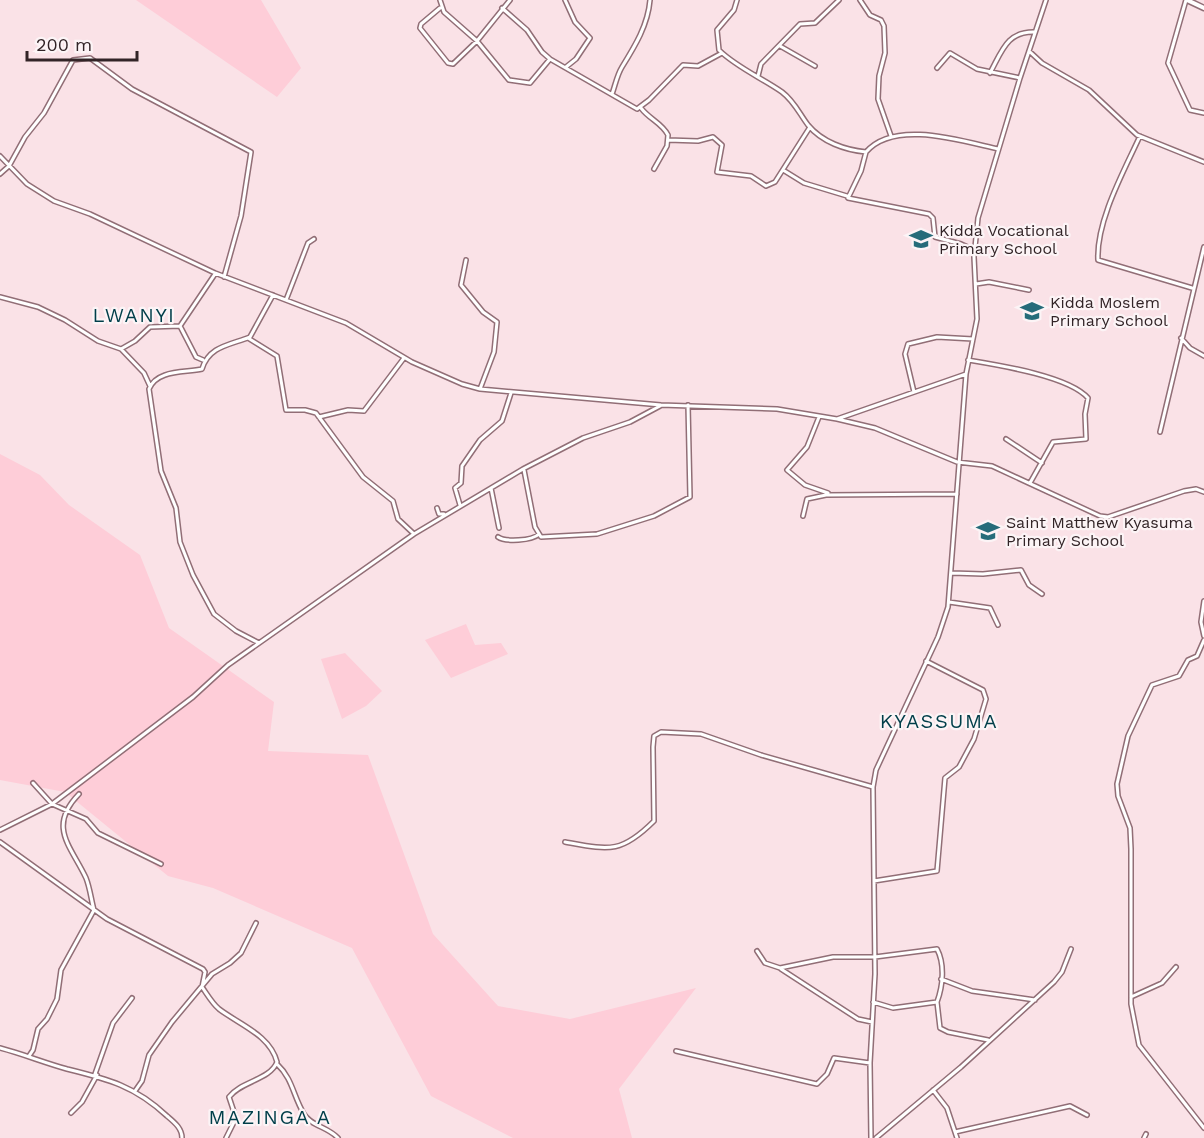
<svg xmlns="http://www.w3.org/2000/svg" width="1204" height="1138" font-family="'Work Sans',sans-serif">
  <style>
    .green { fill: #fecdd8 }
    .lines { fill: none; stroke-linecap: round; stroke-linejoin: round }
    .minor-casing { stroke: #916e76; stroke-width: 6 }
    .tertiary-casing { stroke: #916e76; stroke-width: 7 }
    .minor { stroke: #fff; stroke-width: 3 }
    .tertiary { stroke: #fff; stroke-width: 4 }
    .labels { text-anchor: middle; stroke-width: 4.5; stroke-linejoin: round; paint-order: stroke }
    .poi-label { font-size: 16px; fill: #322427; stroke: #fcf4f6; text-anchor: start }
    .quarter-label { font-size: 20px; letter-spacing: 1.5px; fill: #003e49; stroke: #fcf4f6 }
  </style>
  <rect width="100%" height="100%" fill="#fae2e7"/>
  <path class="green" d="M136 0H261L301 68 277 97Z
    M0 454 40 475 69 505 140 555 169 628 274 702 268 751 368 755 433 934 498 1006 570 1019 696 988 619 1089 632 1138H513L431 1096 352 948 213 888 168 876 65 792 0 780Z
    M466 624 475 645 501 643 508 654 451 678 425 640Z
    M345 653 382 691 366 706 342 719 321 659Z"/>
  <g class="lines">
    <g class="minor-casing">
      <path id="minor" d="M440 0 444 12 477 41 509 80 530 83 550 59
        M565 0 575 22 590 38 576 59 566 67
        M737 0 734 10 717 30 719 50C736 67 762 78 782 92 794 101 799 113 808 125 822 142 845 150 866 152 894 119 962 141 998 149
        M860 0 870 15 881 20 884 26 885 53 879 76 878 99 891 136
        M1186 0 1168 63 1190 110 1204 113
        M440 8 421 24 420 28 448 63 453 64 477 41 510 0
        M502 8 527 30 542 52 550 59 637 109 649 100 683 65 698 66 722 53
        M780 46 815 66
        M1029 51 1042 63 1089 90 1137 135 1204 162
        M937 68 950 53 977 69 1020 78
        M990 73C1002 51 1007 31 1035 32
        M758 76 761 64 800 24 815 23 839 0
        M612 94C615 86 617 75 622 67 635 46 648 25 650 0
        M641 108C649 119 662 123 668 135L667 146 654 169
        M1140 136C1124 171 1096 221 1098 260L1192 288
        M668 140 698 141 713 137 722 145 717 172 751 176 766 186 775 182 810 127
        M866 152 861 171 848 198 929 214 933 218 935 237 961 244 974 250
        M0 156 27 184 54 201 90 214 215 273 346 323 412 362 462 384 480 389 661 405 777 409 837 419 966 374
        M783 170 804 183 847 196
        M0 174 9 166 25 137 44 113 73 60 90 58 132 89 251 152 241 216 224 277
        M466 260 461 285 483 312 497 322 494 352 480 389
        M976 284 989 282 1029 290
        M0 297 38 307 65 320 98 341 121 349 144 373 150 386
        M286 300 308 243 314 239
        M180 326 196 357 203 360
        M248 338 277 356 286 410H305L316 413 363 477 393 501 398 519 414 534
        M1181 338 1190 348 1204 356
        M121 349 135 341 150 327 180 326 215 274
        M968 360C998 365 1069 376 1088 398L1085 414 1086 439 1053 442 1030 483
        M914 392 905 354 908 344 937 337 973 339
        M319 417 348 410 364 411 404 358
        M819 417 807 447 787 470 805 485 828 493
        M837 419 875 428 957 462 992 466 1100 516 1108 517 1184 491 1196 489 1204 492
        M1160 432 1204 247
        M1006 439 1042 463
        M524 470 535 527 541 537 597 534 654 516 690 497 688 405
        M491 488 499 528
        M460 505 455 488 461 483 462 466 480 440 502 421 511 393
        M437 508 439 514H444
        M803 516 807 499 826 495 957 494
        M498 537C505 542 532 541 539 534
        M952 573 983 574 1021 570 1029 585 1042 594
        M1204 601 1201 622 1204 636
        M949 602 990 608 998 625
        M1204 640 1197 656 1188 660 1179 676 1152 685 1128 736 1117 784 1118 796 1130 828 1131 849V1004L1139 1045 1204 1128
        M259 643 236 631 214 614 193 575 180 542 176 508 161 471 149 389C157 369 186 373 202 369 209 346 230 345 250 337L273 295
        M33 783 52 804 86 819 98 833 161 864
        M0 830 52 804 193 697 228 665 414 534 523 469 583 438 630 422 660 406
        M0 842 107 919 203 969 205 972 202 987C207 994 212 1003 219 1009 240 1025 270 1035 277 1062 270 1080 241 1081 229 1097L236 1118 226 1138
        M565 842C609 850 621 854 654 821L653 747 654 736 661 732 701 734 761 755 873 787
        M874 881 937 871 945 778 959 767 974 739 986 699 983 690 926 661
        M757 951 765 963 780 968 833 957H875L937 949C945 964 943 986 937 1002L893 1008 873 1002
        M781 969 858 1019 872 1022
        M941 979 972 991 1035 1000
        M1131 997 1162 983 1176 967
        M937 1002 940 1028 948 1032 988 1040
        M0 1048C23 1054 45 1063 67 1069 108 1079 135 1086 167 1116 174 1122 182 1128 182 1138
        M676 1051 817 1084 827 1074 834 1058 870 1063
        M29 1056 33 1050 38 1029 47 1019 57 999 61 970 94 910C91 899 90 888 86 878 71 846 47 827 79 794
        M277 1064C293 1079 293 1096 304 1114 311 1126 328 1127 338 1138
        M95 1074 113 1023 132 998
        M933 1090 947 1108 957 1138
        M135 1091 142 1081 149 1055 172 1022 212 974 230 963 241 953 256 923
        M71 1113 82 1102 97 1075
        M955 1132 1070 1106 1087 1115
        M871 1138 870 1063 875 974 873 787 876 770 938 637 948 607 966 374 977 319 974 257 978 218 1020 78 1046 0
        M876 1138 961 1067 1054 982 1062 972 1071 949
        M1144 1138 1146 1134"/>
    </g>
    <g class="tertiary-casing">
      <path id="tertiary" d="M1187 0 1204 8"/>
    </g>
    <use href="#minor" class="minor"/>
    <use href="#tertiary" class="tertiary"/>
  </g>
  <defs>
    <g id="school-bare" transform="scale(1.8)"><path d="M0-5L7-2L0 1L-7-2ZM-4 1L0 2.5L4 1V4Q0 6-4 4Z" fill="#266c7a" stroke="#fcf4f6" stroke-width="2.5" paint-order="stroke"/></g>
  </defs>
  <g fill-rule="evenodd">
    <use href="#school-bare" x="921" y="239"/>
    <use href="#school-bare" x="1032" y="311"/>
    <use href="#school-bare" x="988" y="531"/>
  </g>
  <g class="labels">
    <g class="poi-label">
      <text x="939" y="236">Kidda Vocational<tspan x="939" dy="18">Primary School</tspan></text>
      <text x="1050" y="308">Kidda Moslem<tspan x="1050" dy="18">Primary School</tspan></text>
      <text x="1006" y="528">Saint Matthew Kyasuma<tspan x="1006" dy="18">Primary School</tspan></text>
    </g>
    <g class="quarter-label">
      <text x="134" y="322">LWANYI</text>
      <text x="939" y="728">KYASSUMA</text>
      <text x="270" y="1124">MAZINGA A</text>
    </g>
  </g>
  <path d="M27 51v9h110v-9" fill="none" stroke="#322427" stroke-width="3"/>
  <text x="36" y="51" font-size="18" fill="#322427" stroke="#fcf4f6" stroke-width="4.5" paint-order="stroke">200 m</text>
</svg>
